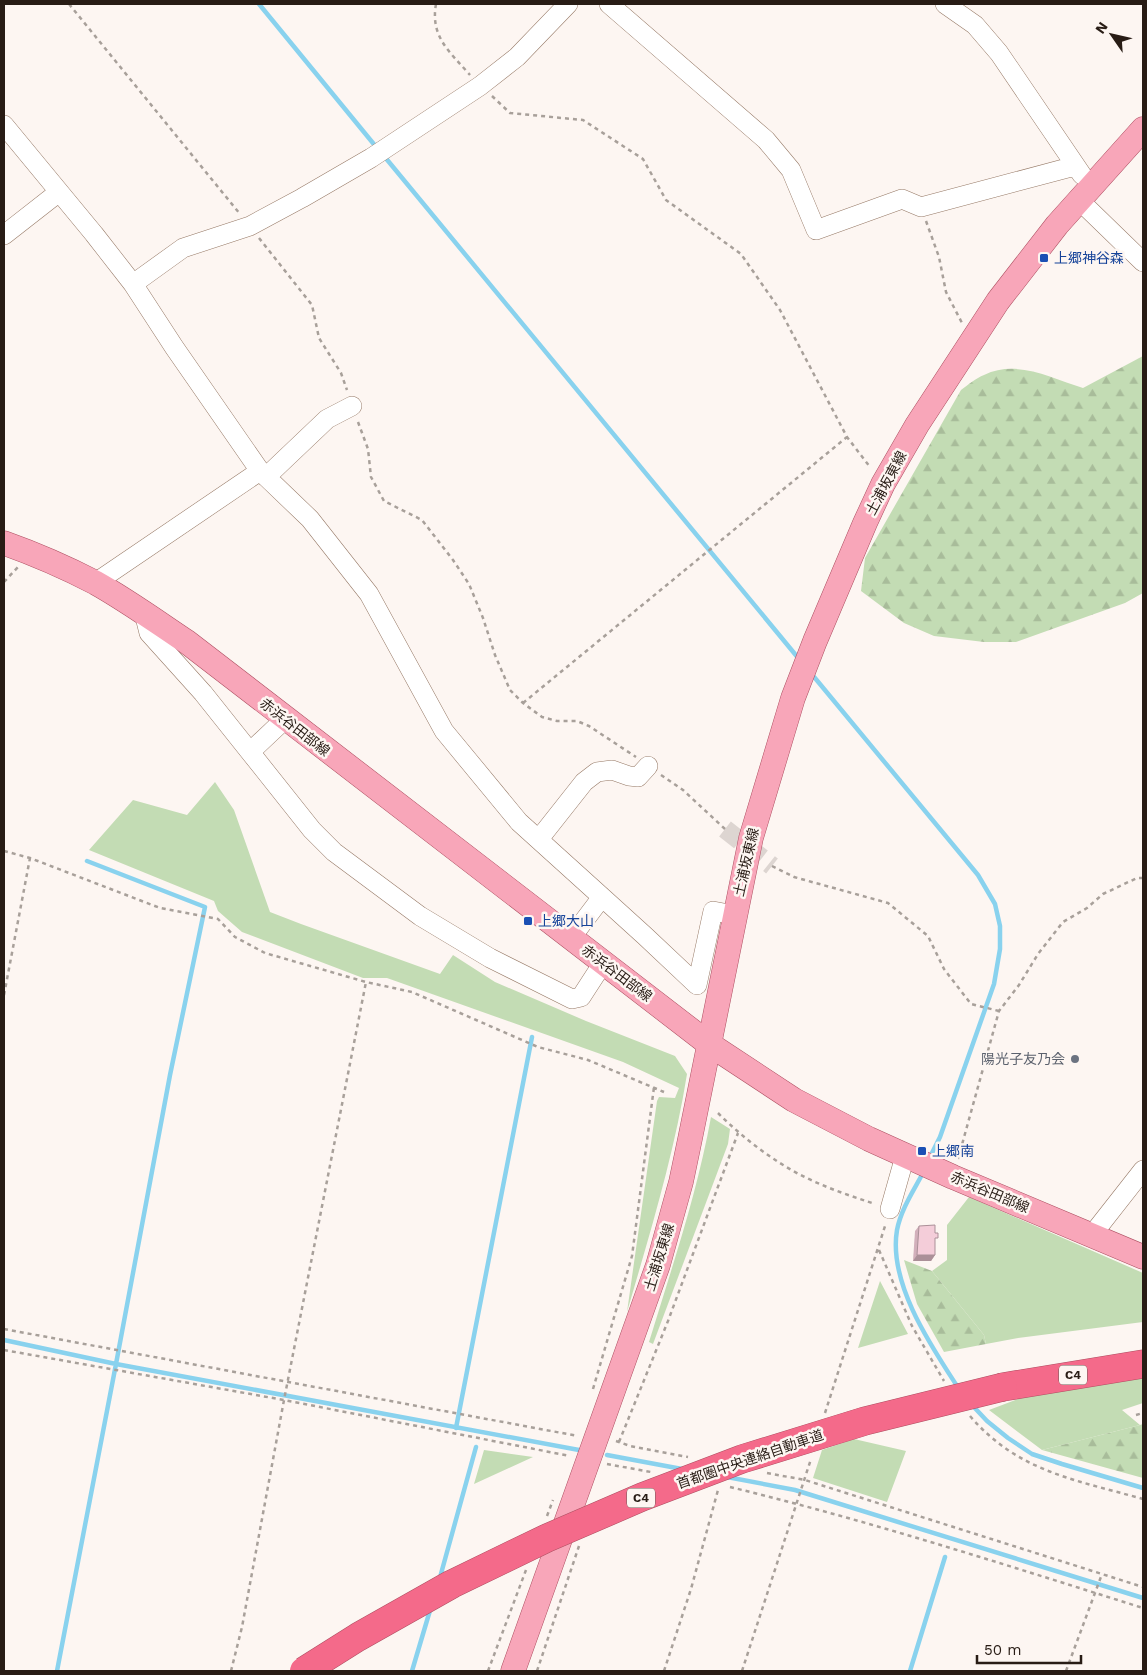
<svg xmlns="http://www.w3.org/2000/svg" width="1147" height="1675" font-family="'Work Sans','Noto Sans JP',sans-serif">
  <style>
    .grass { fill: #c3dcb4 }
    .forest { fill: url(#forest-firs) }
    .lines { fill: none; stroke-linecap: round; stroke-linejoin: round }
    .stream { stroke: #89d2ee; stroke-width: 4.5 }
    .minor-tunnel { stroke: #ddd5d1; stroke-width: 19; stroke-dasharray: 19 9; stroke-linecap: butt }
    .minor-casing { stroke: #967966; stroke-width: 20 }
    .major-casing { stroke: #ad4f61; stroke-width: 25 }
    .highway-casing { stroke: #ad4f61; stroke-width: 29 }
    .path { stroke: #a8a09a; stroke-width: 2.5; stroke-dasharray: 4 4; stroke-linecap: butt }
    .minor { stroke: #fff; stroke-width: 19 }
    .major { stroke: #f8a6b9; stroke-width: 24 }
    .highway { stroke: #f46a8a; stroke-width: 28 }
    .highway-bridge-casing { stroke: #ad4f61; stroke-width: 29; stroke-linecap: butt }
    .highway-bridge { stroke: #f46a8a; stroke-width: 28 }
    .wall { fill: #d2b0bb }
    .shaded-wall { fill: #ab9098 }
    .building { fill: #f4cdd9; stroke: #ab9098 }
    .transit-dot { fill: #1a4fb4; stroke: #fdf6f2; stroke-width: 2 }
    .worship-dot { fill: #6b7280; stroke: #fdf6f2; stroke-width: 2 }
    .labels { text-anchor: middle; stroke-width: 5; stroke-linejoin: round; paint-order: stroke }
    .shield { fill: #fdf6f2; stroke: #685d57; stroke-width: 1 }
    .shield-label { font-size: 12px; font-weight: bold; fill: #281c15 }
    .transit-label { font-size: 14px; fill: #164399; stroke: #fdf6f2; text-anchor: start }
    .street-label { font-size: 14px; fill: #281c15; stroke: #fdf6f2 }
    .worship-label { font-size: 14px; fill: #5b616d; stroke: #fdf6f2; text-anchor: end }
  </style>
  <defs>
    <pattern id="forest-firs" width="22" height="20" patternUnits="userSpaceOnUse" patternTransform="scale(1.25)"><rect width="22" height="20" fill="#c3dcb4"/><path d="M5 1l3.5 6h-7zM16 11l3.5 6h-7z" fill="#a8bc9a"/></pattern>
  </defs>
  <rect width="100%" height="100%" fill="#fdf6f2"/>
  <path class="grass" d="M215 782 234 810 270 912 301 924 440 974 453 955 495 982 586 1021 675 1056 687 1074C674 1155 650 1233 627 1312L657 1101 659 1097 675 1098 679 1088 623 1062 387 978H363L242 932 218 911 214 901 89 850 133 800 187 815Z
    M711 1117 730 1129 728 1144 653 1344 649 1342C672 1267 697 1194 711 1117Z
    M969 1197 1143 1273V1322L1018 1338 986 1344 984 1335 932 1271 947 1260V1225Z
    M880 1281 908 1334 858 1348Z
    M1143 1377V1403L1122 1410 1140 1425 1042 1450 989 1410 1023 1397Z
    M854 1439 906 1451 887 1502 813 1478 822 1450Z
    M484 1450 533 1457 474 1484Z"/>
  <path class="forest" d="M1143 356V593L1125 603 1016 642H984L934 636 904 623 861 591 865 558 961 390C968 385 976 378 984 375 1017 359 1051 378 1083 388Z
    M904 1260 932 1271 984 1335 986 1344 944 1352 917 1304Z
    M1143 1424V1478L1042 1450 1140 1425Z"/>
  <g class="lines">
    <path class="stream" d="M259 4 377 148
      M384 156 799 659
      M810 672 978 875 995 904 1000 926V949L994 984 940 1137 929 1159
      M924 1171C914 1190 901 1209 897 1230 888 1283 931 1346 959 1389
      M4 1340 116 1364 579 1450
      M972 1405 987 1421 1008 1438 1032 1454 1062 1464 1143 1488
      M456 1428 532 1037
      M607 1455 682 1469
      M727 1477 795 1490 1143 1598
      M439 1581 476 1447
      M57 1671 116 1364 170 1075 205 907 87 861
      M412 1671 431 1607
      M910 1671 945 1557"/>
    <path class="minor-tunnel" d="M725 829 772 866"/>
    <g class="minor-casing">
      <path id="minor" d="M609 4 766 140 791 170 816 230 902 199 921 207 1075 166
        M945 4 975 25 999 53 1082 175
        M4 125 94 234 133 284 174 347 260 471 310 519 369 594 444 731 519 822 602 897 571 938
        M1079 200 1143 262
        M4 235 59 192
        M133 284 183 248 250 226 302 198 371 158 480 86 517 57 568 4
        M266 477 327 419 352 406
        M95 583 260 471
        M144 613 149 633 203 693 250 752
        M285 719 250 752 312 830 334 852 420 916 490 958 572 999 581 997 603 963
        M539 839 584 782 597 772 612 770 629 776 638 777 648 766
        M602 897 645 936 697 985 713 911 734 915
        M890 1209 905 1156
        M1092 1235 1143 1170"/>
    </g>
    <g class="major-casing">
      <path id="major" d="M4 543C35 554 67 568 96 583 128 601 157 622 187 642L709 1044 794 1100 869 1139 953 1177 1143 1257
        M513 1671 658 1265 681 1182 690 1139 751 838 793 698 815 641 865 523 883 484 917 425 998 301 1057 225 1143 129"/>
    </g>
    <g class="highway-casing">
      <path id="highway" d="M1003 1387 1143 1364"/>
    </g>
    <path class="path" d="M69 4 240 214
      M436 4C430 37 450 52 470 75
      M492 96 510 113 583 120 643 159 666 200 741 254 780 310 847 437 870 467
      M926 221 939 257 946 292 962 323
      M259 238 312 305 319 338 341 373 347 390
      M358 422 368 449 371 477 384 501 422 520 453 560 469 584 483 618 495 655 510 690 523 703 542 717 557 721H577L589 726 636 757
      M4 582 18 567
      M523 703 847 437
      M661 775 683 790 725 829
      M4 851 30 858 160 908 218 919 235 937 265 953 366 982 412 992 538 1047 588 1060 664 1092
      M772 866 794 877 888 903 928 936 944 969 971 1004 999 1011
      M4 995 30 858
      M718 1113C746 1141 783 1169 820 1184 838 1192 857 1198 875 1204
      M958 1159 999 1011 1019 985 1038 954 1063 922 1087 908 1103 894 1137 878H1143
      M879 1250 912 1326 944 1381
      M4 1329 578 1436
      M4 1350 284 1400 570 1456
      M593 1389 632 1256 654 1087
      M825 1413 886 1223
      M1136 1415 1143 1413
      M970 1416C1018 1472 1076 1480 1143 1499
      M616 1441 630 1446 688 1457
      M619 1442 668 1321 738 1133
      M607 1464 651 1472
      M767 1473 805 1480 1143 1587
      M730 1487C870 1521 1006 1565 1143 1608
      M547 1516 553 1500
      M231 1671 242 1627 284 1400 366 982
      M488 1671 526 1570
      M537 1671 579 1546
      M664 1671 691 1589 718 1490
      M742 1671 811 1459
      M1066 1671 1102 1574"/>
    <use href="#minor" class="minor"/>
    <use href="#major" class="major"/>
    <use href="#highway" class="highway"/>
    <g class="highway-bridge-casing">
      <path id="highway-bridge" d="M304 1671 358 1637 452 1584 547 1538 642 1497 742 1459 865 1421 1003 1387"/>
    </g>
    <use href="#highway-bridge" class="highway-bridge"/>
  </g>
  <path class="wall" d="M919 1226 935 1255 931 1261H913L915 1231Z"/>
  <path class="shaded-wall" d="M917 1255H935L931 1261H913Z"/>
  <path class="building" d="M935 1225V1233H938V1238H935V1255H917L919 1226Z"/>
  <g class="transit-dot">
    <rect x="1039" y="253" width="10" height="10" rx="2.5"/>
    <rect x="523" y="916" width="10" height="10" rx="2.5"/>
    <rect x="917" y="1146" width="10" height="10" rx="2.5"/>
  </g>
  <circle class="worship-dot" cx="1075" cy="1059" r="5"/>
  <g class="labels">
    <g class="shield">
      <rect x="1059" y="1365.5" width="28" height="19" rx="4"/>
      <rect x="627" y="1488.5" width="28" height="19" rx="4"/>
    </g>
    <g class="shield-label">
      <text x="1073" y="1379">C4</text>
      <text x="641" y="1502">C4</text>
    </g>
    <g class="transit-label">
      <text x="1054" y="263">上郷神谷森</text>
      <text x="538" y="926">上郷大山</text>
      <text x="932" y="1156">上郷南</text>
    </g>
    <g class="street-label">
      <text transform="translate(886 483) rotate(-62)" y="5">土浦坂東線</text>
      <text transform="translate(295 727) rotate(38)" y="5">赤浜谷田部線</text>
      <text transform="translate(746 862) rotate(-77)" y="5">土浦坂東線</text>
      <text transform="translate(617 973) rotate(37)" y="5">赤浜谷田部線</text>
      <text transform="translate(990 1192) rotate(23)" y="5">赤浜谷田部線</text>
      <text transform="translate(659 1257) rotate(-73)" y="5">土浦坂東線</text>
      <text transform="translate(750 1459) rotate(-19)" y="5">首都圏中央連絡自動車道</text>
    </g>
    <g class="worship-label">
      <text x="1065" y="1064">陽光子友乃会</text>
    </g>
  </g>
  <rect width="1147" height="1675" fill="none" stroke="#281c15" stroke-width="10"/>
  <g transform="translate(1112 35) rotate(304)" stroke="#fdf6f2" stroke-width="4" paint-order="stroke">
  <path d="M0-4L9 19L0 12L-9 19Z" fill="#281c15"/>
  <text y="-8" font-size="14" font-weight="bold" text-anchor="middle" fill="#281c15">N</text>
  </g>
  <path d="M977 1655v8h104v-8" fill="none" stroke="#281c15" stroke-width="2.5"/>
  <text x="984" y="1655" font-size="15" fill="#281c15" stroke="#fdf6f2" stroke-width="4" paint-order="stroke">50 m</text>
</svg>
